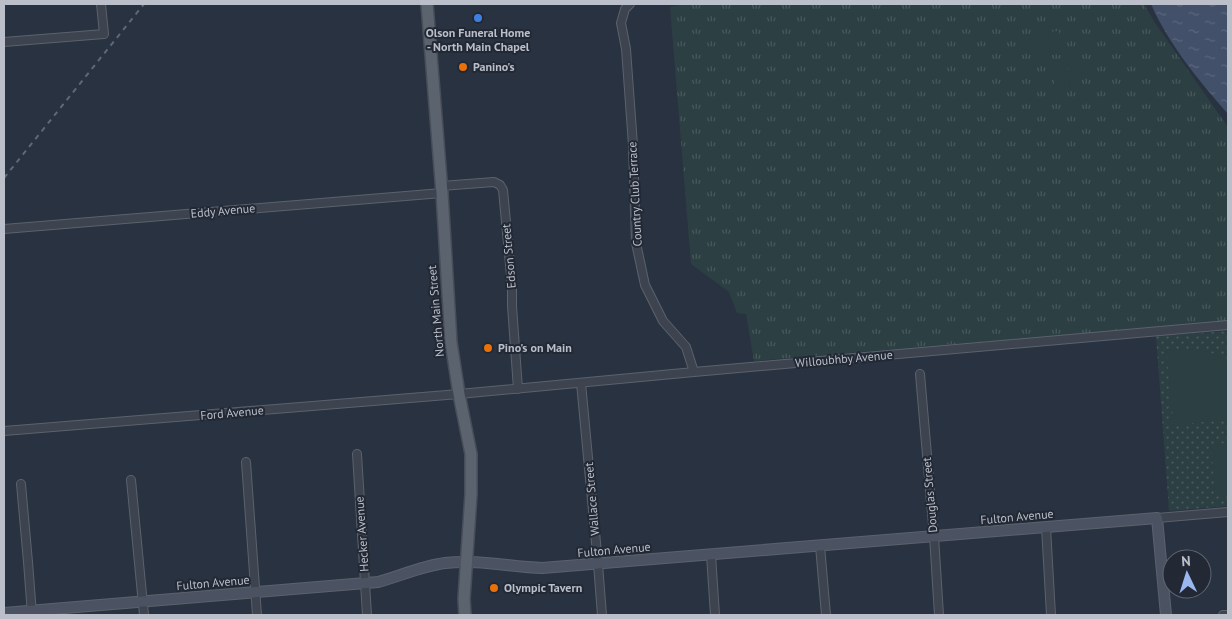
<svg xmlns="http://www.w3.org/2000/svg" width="1232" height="619" font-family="'PT Sans',sans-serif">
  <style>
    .grass { fill: url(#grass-tufts) }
    .park { fill: url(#park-dots) }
    .pitch { fill: #2c3f42 }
    .water { fill: url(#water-ripples) }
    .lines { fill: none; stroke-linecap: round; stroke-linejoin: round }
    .street-casing { stroke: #5b626d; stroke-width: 10 }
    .secondary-casing { stroke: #5b626d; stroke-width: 12 }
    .primary-casing { stroke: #474d59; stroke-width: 14 }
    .street { stroke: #3d4450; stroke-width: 8 }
    .secondary { stroke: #4b5362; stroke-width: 10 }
    .primary { stroke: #5b636f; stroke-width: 11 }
    .rail { stroke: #5f6876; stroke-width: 2; stroke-dasharray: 5 5; stroke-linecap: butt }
    .shop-dot { fill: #3f7fe0; stroke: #222935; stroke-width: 2 }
    .food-dot { fill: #e8710a; stroke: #222935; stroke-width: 2 }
    .labels { text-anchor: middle; stroke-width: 4; stroke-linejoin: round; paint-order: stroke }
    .poi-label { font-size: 12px; font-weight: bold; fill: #babfca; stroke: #222935; text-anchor: start }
    .street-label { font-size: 12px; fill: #babfca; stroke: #222935 }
  </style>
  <defs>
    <pattern id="grass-tufts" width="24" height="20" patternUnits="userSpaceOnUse" patternTransform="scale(1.25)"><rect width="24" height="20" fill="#2c3f42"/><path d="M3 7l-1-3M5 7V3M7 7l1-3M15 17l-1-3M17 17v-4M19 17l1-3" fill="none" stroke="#48595c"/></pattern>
    <pattern id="park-dots" width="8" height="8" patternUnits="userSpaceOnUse" patternTransform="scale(1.25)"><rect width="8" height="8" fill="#2c3f42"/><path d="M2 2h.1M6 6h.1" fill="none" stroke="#48595c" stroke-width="1.8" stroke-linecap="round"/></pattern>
    <pattern id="water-ripples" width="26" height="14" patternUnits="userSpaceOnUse" patternTransform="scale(1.25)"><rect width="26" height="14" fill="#425069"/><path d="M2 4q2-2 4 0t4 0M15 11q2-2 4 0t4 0" fill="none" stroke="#5b677d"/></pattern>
  </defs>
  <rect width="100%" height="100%" fill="#293240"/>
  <path class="grass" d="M684 4H1144L1155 23 1228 127V321L754 361 746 314 737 313 729 292 691 264 670 7Z"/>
  <path class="park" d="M1228 331V506L1169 511 1156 336Z"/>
  <path class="pitch" d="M1059 31 1061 54 1050 55 1048 32Z
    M1045 32 1047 55 1036 56 1034 33Z
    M1077 63 1080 86 1069 87 1067 64Z
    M1063 66 1065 89 1055 90 1053 67Z
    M1183 349C1198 350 1217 351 1228 363V420L1179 424 1176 427 1170 422 1173 418 1166 351Z
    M1228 443V495L1215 496 1211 444Z"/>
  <path class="water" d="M1151 4H1228V114C1199 81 1169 45 1151 4Z"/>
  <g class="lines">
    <g class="street-casing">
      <path id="street" d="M630 4 625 9 621 23 626 49 633 145 636 243 645 285 663 321 686 347 694 372
        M4 42 104 34 101 4
        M441 186 494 182 500 185 503 190 512 286V306L518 389
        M4 229 442 193
        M920 374 934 536 939 615
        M581 383 598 564 602 615
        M4 431 459 394 694 372 1228 325
        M357 454 367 615
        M246 462 257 615
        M131 480 144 615
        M21 484 28 562 32 614
        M1157 518 1228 512
        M1046 527 1051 615
        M820 546 826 615
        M711 555 715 615
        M1223 615H1228"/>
    </g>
    <g class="secondary-casing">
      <path id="secondary" d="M4 613 378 582C400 576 422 566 445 563 478 559 510 567 542 568L1157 518 1166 615"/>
    </g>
    <g class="primary-casing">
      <path id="primary" d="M427 4 442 193 451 342 459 394 471 454V494L464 599 465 615"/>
    </g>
    <use href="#street" class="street"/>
    <use href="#secondary" class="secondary"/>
    <use href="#primary" class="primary"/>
    <path class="rail" d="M4 178 144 4"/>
  </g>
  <circle class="shop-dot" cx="478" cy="18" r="5"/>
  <g class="food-dot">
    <circle cx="463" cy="67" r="5"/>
    <circle cx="488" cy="348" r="5"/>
    <circle cx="494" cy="588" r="5"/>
  </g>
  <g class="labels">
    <g class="poi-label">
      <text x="478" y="37" text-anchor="middle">Olson Funeral Home<tspan x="478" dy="14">- North Main Chapel</tspan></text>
      <text x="473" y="71">Panino's</text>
      <text x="498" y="352">Pino's on Main</text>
      <text x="504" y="592">Olympic Tavern</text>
    </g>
    <g class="street-label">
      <text transform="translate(635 194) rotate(-93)" y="4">Country Club Terrace</text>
      <text transform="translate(223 211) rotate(-5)" y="4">Eddy Avenue</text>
      <text transform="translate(509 256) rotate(-95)" y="4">Edson Street</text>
      <text transform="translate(436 311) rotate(-95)" y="4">North Main Street</text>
      <text transform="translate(844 359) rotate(-5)" y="4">Willoubhby Avenue</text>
      <text transform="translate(232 413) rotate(-5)" y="4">Ford Avenue</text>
      <text transform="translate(930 495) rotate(-95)" y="4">Douglas Street</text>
      <text transform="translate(592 499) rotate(-95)" y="4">Wallace Street</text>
      <text transform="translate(1017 517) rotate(-5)" y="4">Fulton Avenue</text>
      <text transform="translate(362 534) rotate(-94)" y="4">Hecker Avenue</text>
      <text transform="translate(614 550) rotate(-5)" y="4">Fulton Avenue</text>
      <text transform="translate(213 583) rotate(-5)" y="4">Fulton Avenue</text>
    </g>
  </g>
  <rect width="1232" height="619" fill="none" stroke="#babfca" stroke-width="10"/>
  <g transform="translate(1187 574) rotate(356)"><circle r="24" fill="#222935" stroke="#5f6571"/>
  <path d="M0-4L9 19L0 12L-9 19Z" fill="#9ab7ef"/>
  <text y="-8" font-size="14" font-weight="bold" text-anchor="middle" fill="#babfca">N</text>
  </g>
</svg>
